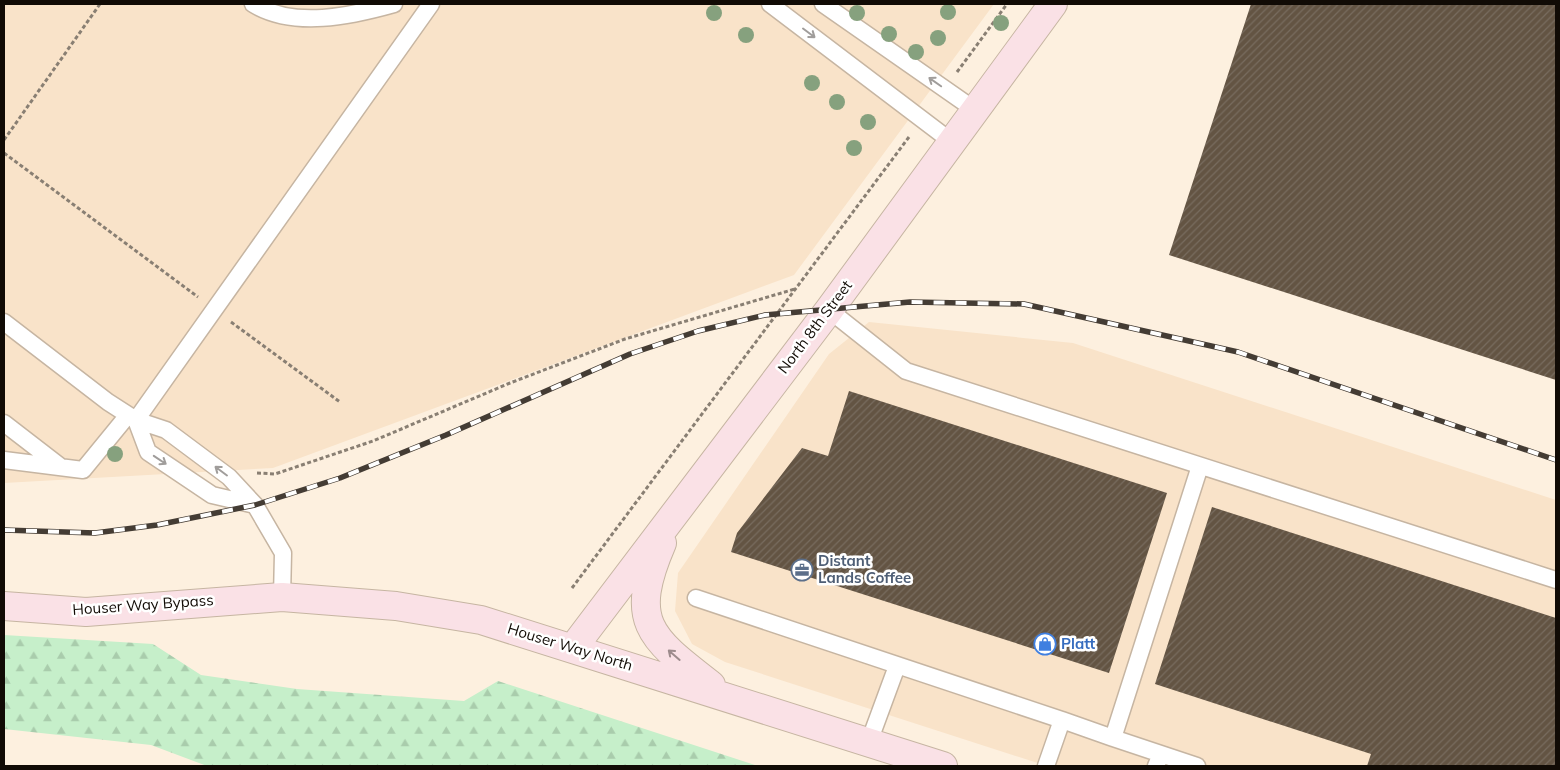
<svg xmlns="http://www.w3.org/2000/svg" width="1560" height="770" font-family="Mulish,sans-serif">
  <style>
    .built { fill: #f9e3c9 }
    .forest { fill: url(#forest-firs) }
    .building { fill: url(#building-hatch) }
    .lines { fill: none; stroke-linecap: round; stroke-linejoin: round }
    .lane-casing { stroke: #c6b5a2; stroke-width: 19 }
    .secondary-casing { stroke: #c6b5a2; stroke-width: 30 }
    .path { stroke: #897f73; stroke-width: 3; stroke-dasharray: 4 2.5; stroke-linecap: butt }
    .lane { stroke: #fff; stroke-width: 16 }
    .secondary { stroke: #fae1e6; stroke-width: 28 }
    .rail-casing { stroke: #443c34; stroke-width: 5.5 }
    .rail { stroke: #fff; stroke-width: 4; stroke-dasharray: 11; stroke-linecap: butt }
    .tree { fill: #86a17e }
    .oneway { stroke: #a09d9b }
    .oneway2 { stroke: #9d8b8c }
    .labels { text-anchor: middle; stroke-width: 5; stroke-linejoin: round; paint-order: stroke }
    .street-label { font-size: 15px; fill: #110b05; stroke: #fff }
    .service-label { font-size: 15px; font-weight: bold; fill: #4e5e75; stroke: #fff; text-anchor: start }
    .shop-label { font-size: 15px; font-weight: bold; fill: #366cbe; stroke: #fff; text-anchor: start }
  </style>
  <defs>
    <pattern id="forest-firs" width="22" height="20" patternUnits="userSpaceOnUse" patternTransform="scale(1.25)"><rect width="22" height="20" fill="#c6efca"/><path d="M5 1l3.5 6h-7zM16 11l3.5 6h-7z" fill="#a9ccac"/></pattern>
    <pattern id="building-hatch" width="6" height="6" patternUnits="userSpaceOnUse" patternTransform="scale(1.25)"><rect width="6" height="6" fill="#635443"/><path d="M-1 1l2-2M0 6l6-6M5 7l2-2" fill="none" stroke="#786c5f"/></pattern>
  </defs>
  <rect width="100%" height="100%" fill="#fdf0df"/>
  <path class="built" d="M4 4H994L794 275 273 468 4 483Z
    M869 322 1073 343 1556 500V766H1047L725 662 692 644 675 611 678 573 829 354Z"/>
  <path class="forest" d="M4 635 153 644 201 675 297 689 464 701 498 681 758 766H207L151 745 4 729Z"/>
  <path class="building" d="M1251 4H1556V380L1169 255Z
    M849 391 1167 493 1109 673 731 552 737 533 802 448 828 456Z
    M1212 507 1556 618V766H1367L1371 754 1155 684Z"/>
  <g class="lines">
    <g class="lane-casing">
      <path id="lane" d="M253 4C294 29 351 16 394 4
        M770 4 952 142
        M823 4 975 110
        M829 310 906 371 1556 580
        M4 322 108 402 136 420 166 430 229 477 255 505 283 553 282 597
        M136 420 431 4
        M136 420 148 452 212 495 255 505
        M4 423 61 467
        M4 460 83 470 128 415
        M696 598 1062 720
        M1113 738 1161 754 1156 766
        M869 742 897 666
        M1161 754 1197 766
        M1046 766 1062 720 1113 738 1200 466"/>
    </g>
    <g class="secondary-casing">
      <path id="secondary" d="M662 543C628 622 649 637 711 685
        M4 606 86 612 282 597 396 606 481 620 943 766
        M573 648 829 310 1053 4"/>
    </g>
    <path class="path" d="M957 72 1007 4
      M4 140 100 4
      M4 153 198 297
      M231 322 340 402
      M257 473 275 474 373 441 510 383 625 339 795 289
      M572 588 909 137"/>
    <use href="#lane" class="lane"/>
    <use href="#secondary" class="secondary"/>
    <g class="rail-casing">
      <path id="rail" d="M4 530 95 533 157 525 255 505 340 478 446 435 630 354 698 331 765 315 910 302 1024 304 1238 352 1556 460"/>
    </g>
    <use href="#rail" class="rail"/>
  </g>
  <g class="tree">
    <circle cx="948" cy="12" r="8"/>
    <circle cx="714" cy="13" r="8"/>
    <circle cx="857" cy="13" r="8"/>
    <circle cx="1001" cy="23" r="8"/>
    <circle cx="889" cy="34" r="8"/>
    <circle cx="746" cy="35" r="8"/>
    <circle cx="938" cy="38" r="8"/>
    <circle cx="916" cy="52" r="8"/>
    <circle cx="812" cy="83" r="8"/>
    <circle cx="837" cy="102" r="8"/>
    <circle cx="868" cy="122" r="8"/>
    <circle cx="854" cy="148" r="8"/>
    <circle cx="115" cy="454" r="8"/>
  </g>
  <defs><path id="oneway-shaft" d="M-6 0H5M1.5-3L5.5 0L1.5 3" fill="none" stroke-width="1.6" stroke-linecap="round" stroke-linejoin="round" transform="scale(1.25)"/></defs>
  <g class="oneway">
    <use href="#oneway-shaft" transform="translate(809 33) rotate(37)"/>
    <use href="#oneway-shaft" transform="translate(935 82) rotate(-145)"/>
    <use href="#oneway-shaft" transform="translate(160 460) rotate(34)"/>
    <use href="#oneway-shaft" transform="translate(221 471) rotate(-143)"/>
  </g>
  <use class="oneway2" href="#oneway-shaft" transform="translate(674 655) rotate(-139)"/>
  <defs>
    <g id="office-ring" transform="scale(1.125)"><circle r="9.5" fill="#fff" stroke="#5c6f8a" stroke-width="1.5"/><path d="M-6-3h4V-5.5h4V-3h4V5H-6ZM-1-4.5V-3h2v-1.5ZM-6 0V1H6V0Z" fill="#5c6f8a"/></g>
    <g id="shop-ring" transform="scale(1.125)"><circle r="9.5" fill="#fff" stroke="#3f7fe0" stroke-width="1.5"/><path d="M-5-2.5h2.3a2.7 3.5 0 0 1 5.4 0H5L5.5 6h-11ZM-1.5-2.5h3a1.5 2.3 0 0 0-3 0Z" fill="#3f7fe0"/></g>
  </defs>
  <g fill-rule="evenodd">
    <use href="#office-ring" x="802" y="570"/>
    <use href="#shop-ring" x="1045" y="644"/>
  </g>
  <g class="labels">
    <g class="street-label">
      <text transform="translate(815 327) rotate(-53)" y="5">North 8th Street</text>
      <text transform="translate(143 605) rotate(-4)" y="5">Houser Way Bypass</text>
      <text transform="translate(570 647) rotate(17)" y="5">Houser Way North</text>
    </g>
    <g class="service-label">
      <text x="818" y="566">Distant<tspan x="818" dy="17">Lands Coffee</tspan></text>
    </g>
    <g class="shop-label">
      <text x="1061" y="649">Platt</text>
    </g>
  </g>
  <rect width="1560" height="770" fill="none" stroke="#110b05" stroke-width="10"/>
</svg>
